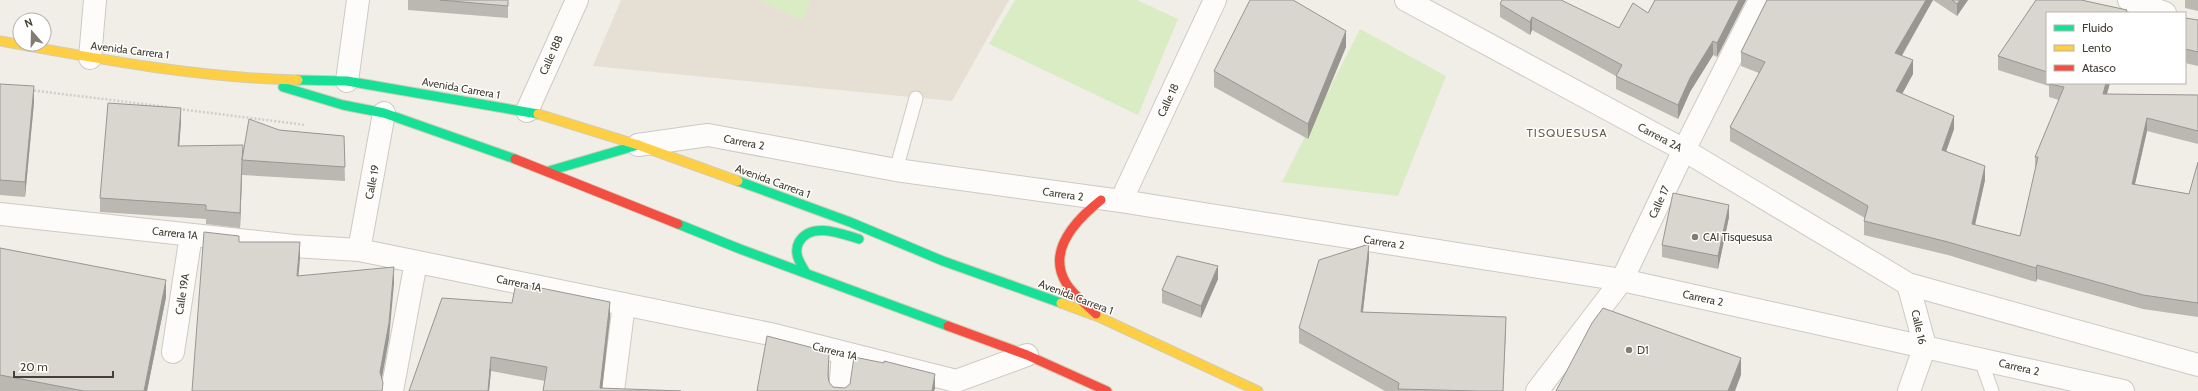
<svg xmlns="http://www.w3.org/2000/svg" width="2198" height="391" font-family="Cabin,sans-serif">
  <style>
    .residential { fill: #e5e0d3 }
    .green { fill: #d9ecc4 }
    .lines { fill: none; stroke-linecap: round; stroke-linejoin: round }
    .lane-casing { stroke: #cccac2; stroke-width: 15 }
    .street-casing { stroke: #cccac2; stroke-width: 24 }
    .fast-casing { stroke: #d3ccb2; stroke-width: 11 }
    .slow-casing { stroke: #d3ccb2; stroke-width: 11 }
    .jam-casing { stroke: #d3ccb2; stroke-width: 11 }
    .path { stroke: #d1cec9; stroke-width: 2.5; stroke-dasharray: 2 2; stroke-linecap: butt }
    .lane { stroke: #fdfcfb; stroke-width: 13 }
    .street { stroke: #fdfcfb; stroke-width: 22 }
    .fast { stroke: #16e098; stroke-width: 9 }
    .slow { stroke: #ffcf43; stroke-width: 9 }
    .jam { stroke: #f24e42; stroke-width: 9 }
    .wall { fill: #bbb8b2 }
    .shaded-wall { fill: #989691 }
    .building { fill: #d9d6cf; stroke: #989691 }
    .poi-dot { fill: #817d72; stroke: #fff; stroke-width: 1.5 }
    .labels { text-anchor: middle; stroke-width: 3; stroke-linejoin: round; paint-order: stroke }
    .street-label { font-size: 11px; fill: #454033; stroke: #fff }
    .poi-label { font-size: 11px; fill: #454033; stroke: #fff; text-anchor: start }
    .neighbourhood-label { font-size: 12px; letter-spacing: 1px; fill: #695f49; stroke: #fff }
  </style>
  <rect width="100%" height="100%" fill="#f0eee6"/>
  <path class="residential" d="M621 0H1009L952 101 593 66Z"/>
  <path class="green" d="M759 0H811L802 20Z
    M1015 0H1137L1178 19 1138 115 989 44Z
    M1360 29 1446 76 1398 196 1282 182Z"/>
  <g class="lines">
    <g class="lane-casing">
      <path id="lane" d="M896 170 916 98
        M1980 358 1992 391"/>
    </g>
    <g class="street-casing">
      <path id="street" d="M1406 0 1684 150 1908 284 2198 365
        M2129 0 2165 13
        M90 58 95 0
        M347 81 358 0
        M527 111 577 0
        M638 145 708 135 896 170 1121 201 1622 280 2123 391
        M1121 201 1215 0
        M0 214 294 246 359 250 770 334 956 381 1027 355
        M359 250 384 113
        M1908 284 1925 346 1909 391
        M173 352 191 235
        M392 391 416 262
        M613 391 624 304
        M840 391 843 354
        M1537 391 1622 280 1684 150 1760 0"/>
    </g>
    <g class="fast-casing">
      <path id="fast" d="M298 80 347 81 538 114
        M283 87 343 105 384 113 515 159
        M549 171 638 145
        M738 181 850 222 943 261 1061 303
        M678 224 740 249 948 326
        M806 273C800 263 793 253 799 242 811 221 842 234 859 239"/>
    </g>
    <g class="slow-casing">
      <path id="slow" d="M0 41C98 59 198 78 298 80
        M538 114 638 145 738 181
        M1061 303 1099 317 1258 391"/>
    </g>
    <g class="jam-casing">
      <path id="jam" d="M515 159 678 224
        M1096 314C1086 304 1073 295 1066 283 1046 250 1077 219 1101 200
        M948 326 1027 355 1107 391"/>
    </g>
    <path class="path" d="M30 90 168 107
      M179 109 305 125"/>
    <use href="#lane" class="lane"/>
    <use href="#street" class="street"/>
    <use href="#fast" class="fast"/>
    <use href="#slow" class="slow"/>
    <use href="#jam" class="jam"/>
  </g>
  <path class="wall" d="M408 0H508V18L408 10Z
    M1655 0H1746L1717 57 1713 55 1690 92 1678 119 1616 89V76L1532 30 1530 35 1500 17V4L1619 28 1648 13Z
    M1767 0H1968L1957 16 1933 0 1902 56 1913 60V74L1902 94 1954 116V129L1946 151 1985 166V180L1975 225 2020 236 2035 171V157L2059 100 2049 97V86L1998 70V56L2036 0H2081L2127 10V13H2047V83H2110L2107 94 2198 95V144L2147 131 2135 184 2189 194 2198 162V317L2143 309 2037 279 2036 282 1948 255 1864 235V221L1865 218 1730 141V127L1759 73 1741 66V52Z
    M2185 0H2198V11L2185 8Z
    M2185 18 2198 20V66L2185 63Z
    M1346 47 1308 139 1214 87V71Z
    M0 84 34 102 25 197 0 195Z
    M181 122 179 146 243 156 279 130 344 136 345 181 242 175 240 228 206 224V219L100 212V198Z
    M1729 217 1718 269 1662 257V245Z
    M0 248 166 297 147 391H0Z
    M1369 259 1363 312 1506 332 1503 391H1385L1299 343V328Z
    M1218 279 1201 318 1162 303V290Z
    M442 298 610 317 602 388 543 391 545 381 491 371 489 391H409Z"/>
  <path class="shaded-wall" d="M1739 0H1746L1717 57V43Z
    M1926 0H1933L1895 67V53Z
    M1960 0H1968L1957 16V4Z
    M1532 17V30L1530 35V22Z
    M1346 31V47L1308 139V124Z
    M1713 41V55L1690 92 1678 119V105L1690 78Z
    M1913 60V74L1896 105V91Z
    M2106 83H2110L2103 107V94Z
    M34 86V102L25 197V182Z
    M181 108V122L178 161V146Z
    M1954 116V129L1942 163V150Z
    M2147 118V131L2132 197V184Z
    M242 160V175L240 228V213Z
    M1985 166V180L1972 238V224Z
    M1729 205V217L1718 269V256Z
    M300 242V259L297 293V276Z
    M1369 244V259L1361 327V312Z
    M2037 265V279L2036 282V268Z
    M1218 266V279L1201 318V306Z
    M394 267V284L389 339 380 389V372Z
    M166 280V297L147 391H144Z
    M610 302V317L602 391 600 388Z
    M829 352V366L828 390V376Z
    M491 357V371L489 391H488Z
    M1741 358V375L1735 391H1728Z
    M935 374V389L934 391H932Z"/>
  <path class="building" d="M440 0H508V6Z
    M1250 0H1293L1346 31 1308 124 1214 71Z
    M1502 0H1561L1619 28 1633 3 1648 13 1655 0H1739L1717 43 1713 41 1690 78 1678 105 1616 76 1622 65 1532 17 1530 22 1500 4Z
    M1767 0H1926L1895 53 1913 60 1896 91 1954 116 1942 150 1985 166 1972 224 2020 236 2038 157H2035L2064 87 2049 84V83H2106L2103 94 2198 95V131L2147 118 2132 184 2189 194 2198 162V303L2143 295 2037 265 2036 268 1948 242 1864 221 1868 206 1730 127 1765 62 1741 52Z
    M1952 0H1960L1957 4Z
    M2036 0H2081L2127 10 2126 13H2047V72L1998 56Z
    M2185 18 2198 20V52L2185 49Z
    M0 84 34 86 25 182 0 180Z
    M108 103 181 108 178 146 243 145 242 160 249 119 279 130 344 136 345 167 242 160 240 213 206 210V205L100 198Z
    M1673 193 1729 205 1718 256 1662 245Z
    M204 232 239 236V242H300L297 276 394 267 389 323 380 372 383 383 382 391H192Z
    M1369 244 1361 312 1506 317 1503 391H1477L1398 389 1399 383 1299 328 1319 260Z
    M0 248 166 280 144 391H84L0 375Z
    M1177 256 1218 266 1201 306 1162 290Z
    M516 283 610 302 600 388 681 391H543L547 367 491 357 488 391H409L442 298 512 303Z
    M1603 308 1741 358 1728 391H1556L1592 323Z
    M767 336 829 352 828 376 829 382 833 387 845 388 850 384 854 357 884 363V361L935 374 932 391H757Z"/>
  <g class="poi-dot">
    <circle cx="1695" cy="237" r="4"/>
    <circle cx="1629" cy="350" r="4"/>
  </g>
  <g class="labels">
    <g class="street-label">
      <text transform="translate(130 50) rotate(7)" y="4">Avenida Carrera 1</text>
      <text transform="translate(551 55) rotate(-66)" y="4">Calle 18B</text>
      <text transform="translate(461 88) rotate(10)" y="4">Avenida Carrera 1</text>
      <text transform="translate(1168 100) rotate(-65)" y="4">Calle 18</text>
      <text transform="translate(1660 137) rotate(28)" y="4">Carrera 2A</text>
      <text transform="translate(744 142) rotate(11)" y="4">Carrera 2</text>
      <text transform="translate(773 181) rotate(20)" y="4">Avenida Carrera 1</text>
      <text transform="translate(372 182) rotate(-79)" y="4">Calle 19</text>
      <text transform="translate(1063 194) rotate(8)" y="4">Carrera 2</text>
      <text transform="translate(1659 202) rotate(-65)" y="4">Calle 17</text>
      <text transform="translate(175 233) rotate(6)" y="4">Carrera 1A</text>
      <text transform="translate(1384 242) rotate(9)" y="4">Carrera 2</text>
      <text transform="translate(519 283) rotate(12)" y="4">Carrera 1A</text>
      <text transform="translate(182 294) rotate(-81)" y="4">Calle 19A</text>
      <text transform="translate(1076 297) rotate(21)" y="4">Avenida Carrera 1</text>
      <text transform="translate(1703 298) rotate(12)" y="4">Carrera 2</text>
      <text transform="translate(1919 327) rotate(77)" y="4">Calle 16</text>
      <text transform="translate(835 351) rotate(14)" y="4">Carrera 1A</text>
      <text transform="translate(2019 367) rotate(13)" y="4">Carrera 2</text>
    </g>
    <g class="poi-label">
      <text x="1703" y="241">CAI Tisquesusa</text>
      <text x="1637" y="354">D1</text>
    </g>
    <g class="neighbourhood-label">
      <text x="1567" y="137">TISQUESUSA</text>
    </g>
  </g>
  <rect x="2046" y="12" width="140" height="72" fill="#ffffff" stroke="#b5b3ad"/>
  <rect x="2054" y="25" width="20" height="6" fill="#16e098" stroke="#b5b3ad"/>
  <text x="2082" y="32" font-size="12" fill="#454033">Fluido</text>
  <rect x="2054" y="45" width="20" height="6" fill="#ffcf43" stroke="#b5b3ad"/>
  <text x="2082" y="52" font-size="12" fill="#454033">Lento</text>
  <rect x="2054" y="65" width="20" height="6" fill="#f24e42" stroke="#b5b3ad"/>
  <text x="2082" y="72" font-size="12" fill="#454033">Atasco</text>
  <g transform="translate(32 32) rotate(340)"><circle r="19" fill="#ffffff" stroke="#b5b3ad"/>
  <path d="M0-3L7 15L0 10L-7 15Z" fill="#817d72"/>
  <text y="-6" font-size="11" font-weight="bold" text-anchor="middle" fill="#454033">N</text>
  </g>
  <path d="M14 371v6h99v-6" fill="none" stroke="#454033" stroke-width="2"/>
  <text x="20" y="371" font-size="12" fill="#454033" stroke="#ffffff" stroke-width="3" paint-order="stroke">20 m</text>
</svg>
